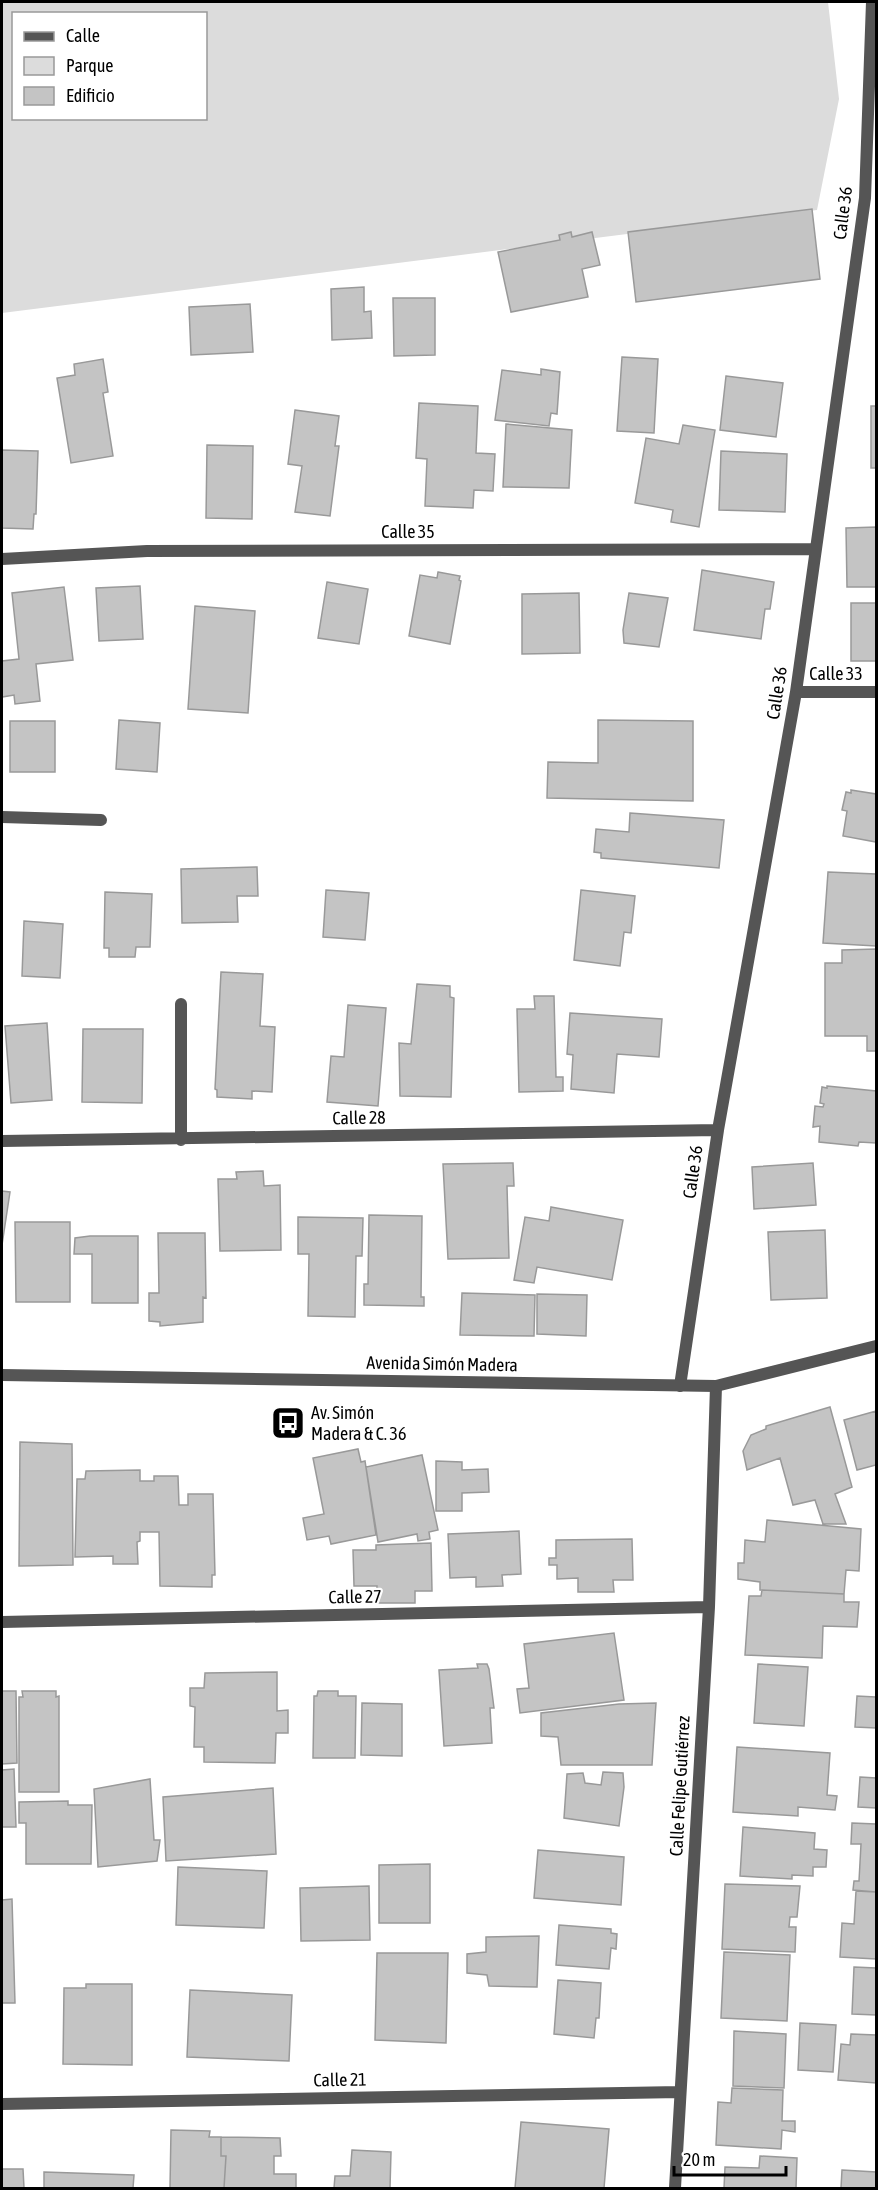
<svg xmlns="http://www.w3.org/2000/svg" width="878" height="2190" font-family="'Asap Condensed',sans-serif">
  <style>
    .green { fill: #dcdcdc; fill-rule: evenodd }
    .building { fill: #c4c4c4; stroke: #999; stroke-width: 1.5 }
    .lines { fill: none; stroke-linecap: round; stroke-linejoin: round }
    .minor { stroke: #555; stroke-width: 12 }
    .tertiary { stroke: #555; stroke-width: 12 }
    .labels { text-anchor: middle; stroke-width: 4.5; stroke-linejoin: round; paint-order: stroke }
    .street-label { font-size: 18px; fill: #000; stroke: #fff }
    .poi-label { font-size: 18px; fill: #000; stroke: #fff; text-anchor: start }
  </style>
  <rect width="100%" height="100%" fill="#fff"/>
  <path class="green" d="M2 2H828L839 99 817 210 2 313ZM14 14H206V118H14Z"/>
  <path class="building" d="M812 209 820 279 636 302 628 232Z
    M571 232 572 237 592 232 600 265 582 269 588 297 511 312 498 252 560 240 559 235Z
    M364 287V312L371 311 372 338 332 340 331 289Z
    M393 298H435V355L394 356Z
    M250 304 253 352 191 355 189 307Z
    M622 357 658 359 654 433 617 431Z
    M103 359 108 392 103 393 113 456 71 463 57 378 75 375 74 364Z
    M541 369 560 372 557 414 551 413 549 426 495 420 502 370 541 375Z
    M726 376 783 383 776 437 720 430Z
    M419 403 478 406 476 453 495 454 493 491 474 490 473 508 425 506 427 459 416 458Z
    M871 406H876V468H871Z
    M295 410 339 416 335 446H339L330 516 295 512 302 466 288 464Z
    M506 424 572 430 569 488 503 487Z
    M683 425 715 430 699 527 671 522 673 510 635 503 646 438 679 444Z
    M207 445 253 446 252 519 206 518Z
    M2 450 38 451 36 514H34L33 529 2 528Z
    M721 451 787 454 785 512 719 510Z
    M876 527V587H847L846 528Z
    M702 570 774 582 770 609H765L761 639 694 630Z
    M438 572 460 576 459 580 461 581 450 644 409 636 420 575 437 578Z
    M327 582 368 589 359 644 318 638Z
    M140 586 143 639 99 641 96 588Z
    M64 587 73 660 36 664 40 701 15 704 14 695 2 697V661L19 659 12 593Z
    M579 593 580 653 522 654V594Z
    M629 593 668 598 659 647 624 643 623 630Z
    M851 603H876V661H851Z
    M195 606 255 611 248 713 188 709Z
    M119 720 160 723 157 772 116 769Z
    M598 720 693 721V801L547 798 548 762 598 763Z
    M10 721H55V772H10Z
    M851 790 876 794V842L843 836 847 811 842 810 846 792 851 793Z
    M630 813 724 820 719 868 601 858V853L594 852 596 829 629 832Z
    M257 867 258 896H237L238 922 182 923 181 869Z
    M828 872 876 874V946L823 943Z
    M326 890 369 893 365 940 323 937Z
    M581 890 635 896 631 933 624 932 620 966 574 960Z
    M105 892 152 894 150 947H136L135 957H109V948H104Z
    M24 921 63 924 60 978 22 976Z
    M876 949V1051H867V1036H825V963H842V950Z
    M221 972 263 974 260 1026 275 1027 272 1092 252 1091V1099L217 1097V1090L215 1089Z
    M417 984 450 986V997L454 998 451 1097 400 1096 399 1043 411 1044Z
    M534 996H554L556 1077H563V1091L519 1092 517 1009H535Z
    M348 1005 386 1008 378 1106 327 1102 331 1056 344 1057Z
    M570 1013 662 1019 659 1057 617 1054 614 1093 571 1089 573 1055 567 1054Z
    M47 1023 52 1100 11 1103 5 1026Z
    M83 1029H143L142 1103 82 1102Z
    M827 1086 876 1091V1143L859 1142 858 1146 819 1142 820 1126 813 1127 815 1106 823 1107 824 1104 820 1103 822 1087 827 1088Z
    M513 1163 514 1186H507L509 1258 448 1259 443 1164Z
    M813 1163 816 1205 754 1209 752 1167Z
    M263 1171 264 1186 280 1185 281 1250 220 1251 218 1179H237L236 1172Z
    M2 1191 10 1192 2 1245Z
    M551 1207 623 1220 612 1280 537 1267 534 1283 514 1280 525 1217 549 1221Z
    M369 1215 422 1216 421 1297H424V1306L364 1305V1284H368Z
    M298 1217 363 1218 362 1256H356L355 1317 308 1316 309 1254H298Z
    M15 1222H70V1302H16Z
    M825 1230 827 1298 771 1300 768 1232Z
    M158 1233H205L206 1298 203 1297V1322L160 1326V1322L149 1321V1293H159Z
    M90 1236H138V1303H92V1254H74L75 1238Z
    M462 1293 535 1295 534 1336 460 1335Z
    M537 1294 587 1295 586 1336 537 1334Z
    M830 1407 852 1487 835 1494 846 1524H823L815 1500 793 1505 780 1458 747 1470 743 1451 751 1435 766 1429V1426Z
    M876 1411V1465L857 1470 844 1420Z
    M20 1442 72 1444 73 1565 19 1566Z
    M358 1449 361 1462 365 1461 376 1535 331 1544 329 1536 307 1540 303 1518 324 1514 313 1458Z
    M422 1455 438 1530 429 1532 430 1539 418 1541 417 1534 378 1542 366 1467Z
    M436 1461 462 1462V1470L488 1469 489 1492 462 1493V1511H436Z
    M140 1470V1481H154V1476H178L179 1505H188V1494H213L215 1575H212V1587L160 1586 159 1532H140V1541L137 1542 138 1564H113V1556L75 1557 77 1479H85L86 1471Z
    M767 1520 861 1529 859 1571 846 1570 844 1594 760 1590V1582L738 1579V1563H744L745 1540 765 1542Z
    M519 1531 521 1574 502 1575 503 1586 476 1587V1577L450 1578 448 1534Z
    M632 1539 633 1580H613L614 1592H578V1578L557 1579V1565H549V1558H556V1540Z
    M431 1543 432 1591H415V1603H377V1586H354L353 1550H376V1545Z
    M762 1590 844 1594V1602H859L857 1627 823 1626 822 1658 745 1655 749 1596H761Z
    M614 1633 624 1700 520 1713 517 1689 529 1688 524 1644Z
    M477 1664H487L489 1669 494 1708H490L492 1743 444 1746 439 1670 478 1668Z
    M758 1664 808 1667 804 1726 754 1723Z
    M277 1672V1711L288 1710V1733H276L275 1763 204 1762V1747H194L195 1707 190 1706V1688H204L205 1673Z
    M2 1680V1691H16L17 1763 2 1764Z
    M876 1688V1728L855 1727 857 1696 876 1697Z
    M22 1691H56V1697L59 1696V1792H19V1697H23Z
    M318 1691H338V1696H356L355 1758H313L314 1696H317Z
    M362 1703 402 1704V1756L361 1755Z
    M656 1703 652 1765H561L558 1737 541 1736V1713L619 1704Z
    M737 1747 830 1753 827 1795 837 1796 835 1810 798 1807V1816L733 1812Z
    M14 1769 16 1827H2V1770Z
    M603 1772 623 1773 624 1787 619 1826 564 1818 567 1774 583 1773 585 1783 601 1785Z
    M860 1777 876 1778V1808L858 1807Z
    M150 1779 154 1840H160L157 1861 98 1867 94 1789Z
    M273 1788 276 1854 166 1861 163 1797Z
    M68 1801V1805H92L91 1864H26V1823H19V1802Z
    M852 1823 876 1824V1892L853 1890 854 1881H859L861 1844H851Z
    M743 1827 815 1833 814 1849 827 1850 826 1867H813V1876L792 1875V1879L740 1876Z
    M538 1850 624 1857 621 1905 534 1898Z
    M430 1864V1923H379V1865Z
    M178 1867 267 1871 264 1928 176 1925Z
    M725 1884 800 1886 797 1917H790L789 1927H796L795 1952 722 1949Z
    M369 1886 370 1940 301 1941 300 1888Z
    M856 1891 876 1892V1959L840 1957 842 1923 854 1924Z
    M12 1899 15 2003H2V1900Z
    M559 1925 611 1929V1933L617 1934 616 1949 611 1948 609 1969 556 1965Z
    M539 1936 537 1987 489 1986 487 1975 467 1973V1954L486 1952V1937Z
    M724 1952 790 1955 787 2021 721 2018Z
    M377 1953H448L446 2043 375 2040Z
    M854 1967 876 1968V2015L852 2014Z
    M558 1980 601 1983 599 2018H596L594 2038 554 2034Z
    M86 1984H132V2065L63 2064 64 1988H86Z
    M190 1990 292 1995 289 2061 187 2057Z
    M800 2023 836 2025 833 2072 798 2070Z
    M734 2031 786 2034 784 2088 733 2086Z
    M851 2034 876 2035V2083L838 2080 841 2044 850 2045Z
    M732 2088 783 2090 782 2121H795V2132L782 2130 781 2149 716 2145 718 2102 731 2103Z
    M521 2122 609 2129 604 2188H515Z
    M171 2130 210 2131 209 2137H221V2156H226L224 2188H170Z
    M221 2137 280 2138 281 2156H274V2174H296V2188H224L226 2156H221Z
    M352 2150 391 2152 390 2188H334L335 2176H350Z
    M760 2156 797 2158 796 2188H724L725 2167 759 2168Z
    M2 2169H23L24 2188H2Z
    M842 2170 876 2172V2188H841Z
    M44 2172 134 2175 133 2188H44Z"/>
  <g class="lines">
    <path class="minor" d="M2 559 147 551 815 549
      M796 692H876
      M2 817 101 820
      M181 1004V1140
      M2 1141 718 1130
      M680 1386 718 1130 796 692 865 198 872 2
      M2 1622 709 1607
      M2 2104 680 2092
      M675 2188 709 1607 716 1386"/>
    <path class="tertiary" d="M2 1375 716 1386 876 1346"/>
  </g>
  <defs>
    <g id="bus-square" transform="scale(1.725)"><rect x="-9" y="-9" width="18" height="18" rx="4" fill="#000" stroke="#fff"/><path d="M-5-6H5V4H4V6H2V4H-2V6H-4V4H-5ZM-3.5-4V0h7V-4ZM-3.5 1.2v1.5H-2V1.2ZM2 1.2v1.5H3.5V1.2Z" fill="#fff"/></g>
  </defs>
  <g fill-rule="evenodd">
    <use href="#bus-square" x="288" y="1423"/>
  </g>
  <g class="labels">
    <g class="street-label">
      <text transform="translate(843 213) rotate(-83)" y="6">Calle 36</text>
      <text x="408" y="538">Calle 35</text>
      <text x="836" y="680">Calle 33</text>
      <text transform="translate(777 693) rotate(-81)" y="6">Calle 36</text>
      <text transform="translate(359 1118) rotate(-1)" y="6">Calle 28</text>
      <text transform="translate(693 1172) rotate(-82)" y="6">Calle 36</text>
      <text transform="translate(442 1364) rotate(1)" y="6">Avenida Simón Madera</text>
      <text transform="translate(355 1597) rotate(-1)" y="6">Calle 27</text>
      <text transform="translate(680 1786) rotate(-87)" y="6">Calle Felipe Gutiérrez</text>
      <text transform="translate(340 2080) rotate(-1)" y="6">Calle 21</text>
    </g>
    <g class="poi-label">
      <text x="311" y="1419">Av. Simón<tspan x="311" dy="21">Madera &amp; C. 36</tspan></text>
    </g>
  </g>
  <rect width="878" height="2190" fill="none" stroke="#000000" stroke-width="6"/>
  <rect x="12" y="12" width="195" height="108" fill="#ffffff" stroke="#999999" stroke-width="1.5"/>
  <rect x="24" y="32" width="30" height="9" fill="#555555" stroke="#999999" stroke-width="1.5"/>
  <text x="66" y="42" font-size="18" fill="#000000">Calle</text>
  <rect x="24" y="57" width="30" height="18" fill="#dcdcdc" stroke="#999999" stroke-width="1.5"/>
  <text x="66" y="72" font-size="18" fill="#000000">Parque</text>
  <rect x="24" y="87" width="30" height="18" fill="#c4c4c4" stroke="#999999" stroke-width="1.5"/>
  <text x="66" y="102" font-size="18" fill="#000000">Edificio</text>
  <path d="M674 2166v9h112v-9" fill="none" stroke="#000000" stroke-width="3"/>
  <text x="683" y="2166" font-size="18" fill="#000000" stroke="#ffffff" stroke-width="4.5" paint-order="stroke">20 m</text>
</svg>
